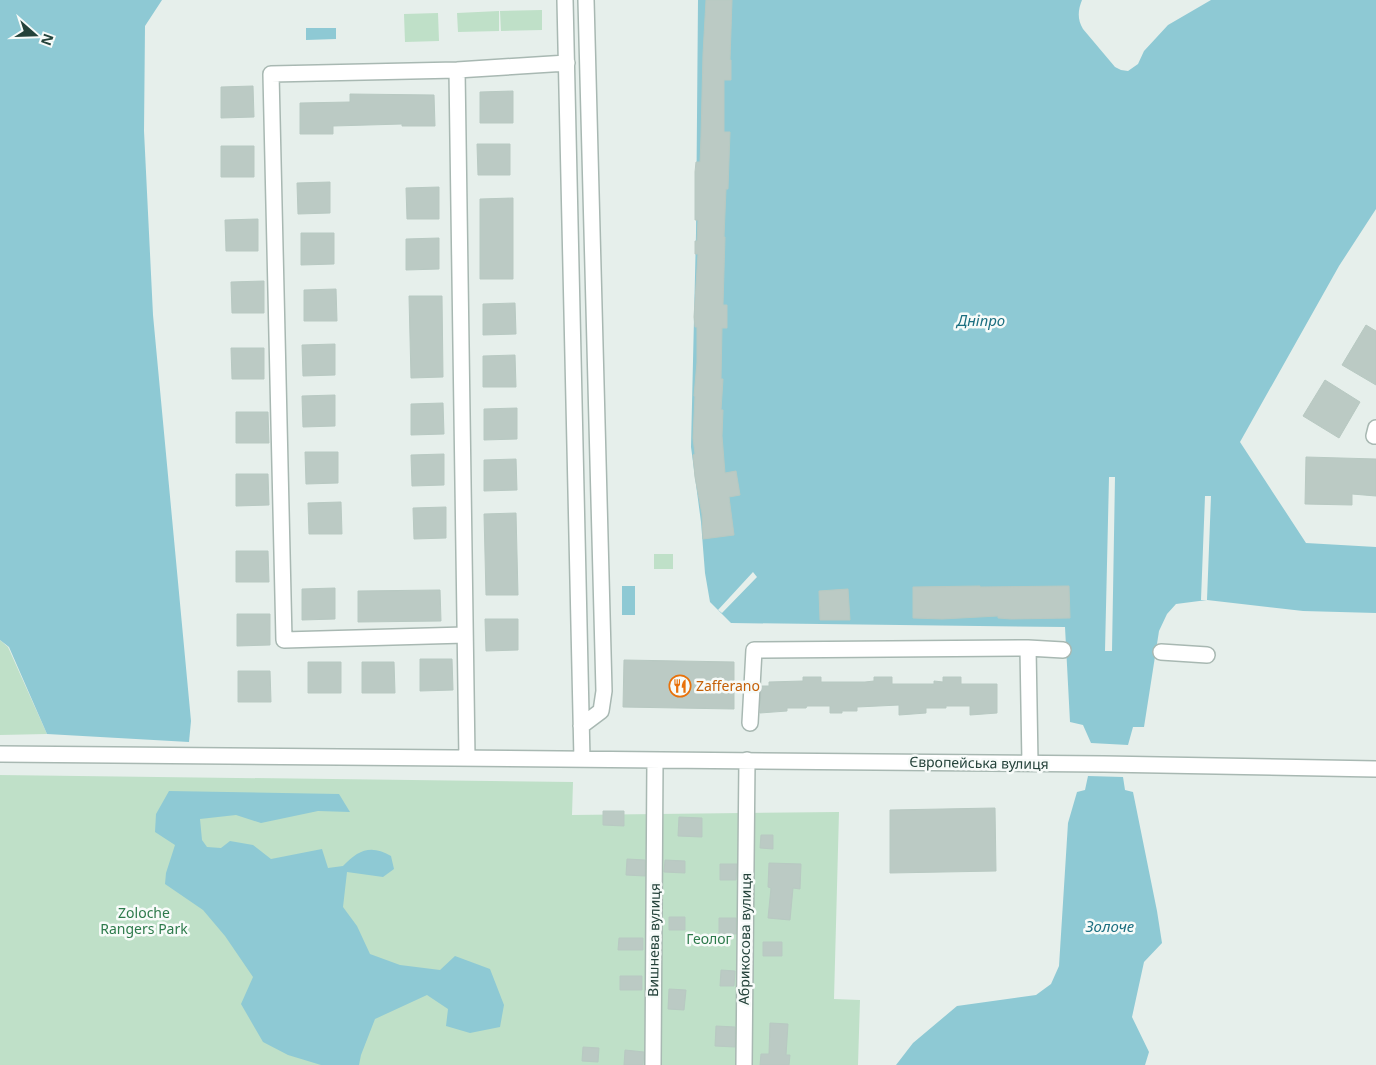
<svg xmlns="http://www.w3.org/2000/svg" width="1376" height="1065" font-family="'Noto Sans',sans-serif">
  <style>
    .green { fill: #bfe0c8 }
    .water { fill: #8ec9d4 }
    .pier { fill: #e6efeb }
    .building { fill: #bbcac4; stroke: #b8c9c2 }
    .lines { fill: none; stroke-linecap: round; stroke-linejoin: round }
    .minor-casing { stroke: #a8b8b2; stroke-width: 18 }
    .minor { stroke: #fff; stroke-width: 15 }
    .labels { text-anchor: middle; stroke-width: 5; stroke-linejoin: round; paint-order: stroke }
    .food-label { font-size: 14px; fill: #c56008; stroke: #f7fbf9; text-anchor: start }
    .street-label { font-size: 14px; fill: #24423a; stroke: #f7fbf9 }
    .park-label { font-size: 14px; fill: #2d7a4b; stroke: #f7fbf9 }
    .water-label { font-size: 15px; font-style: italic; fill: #1c6f80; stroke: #f7fbf9 }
  </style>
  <rect width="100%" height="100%" fill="#e6efeb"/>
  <path class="green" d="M542 10V30L501 31 500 11Z
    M499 11V31L458 32 457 13Z
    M438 13 439 41 405 42 404 14Z
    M654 554H673V569H654Z
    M0 640 8 647 47 734 0 735Z
    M0 775 573 782 572 815 839 812 834 999 860 1000 858 1065H0Z"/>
  <path class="water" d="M0 0H162L145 26 144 131 153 315 191 721 189 742 47 734 9 647 0 640Z
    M698 0H1082C1078 10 1077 19 1083 29L1115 67 1121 70 1128 71 1138 64 1144 51 1168 25 1211 0H1376V209L1339 266 1240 442 1306 543 1376 547V613L1303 611 1207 600 1176 604 1167 614 1159 631 1144 727H1133L1128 745 1091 743 1083 725 1070 722 1065 627 731 623 710 602 705 573 701 522 691 447 696 233Z
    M306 28H336V39L306 40Z
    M622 586H635V615H622Z
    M1088 776 1123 777 1125 790 1133 792 1157 911 1162 943 1144 962 1132 1017 1149 1052 1145 1065H896L913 1043 957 1006 1036 995 1051 984 1059 966 1068 823 1077 792 1085 790Z
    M169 791 339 794 350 812 318 811 261 823 236 815 200 819 202 840 207 847 221 848 230 841 253 845 271 859 322 849 328 868 343 866C358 850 371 844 391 856L394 869 383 877 347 872 343 907 357 926 370 954 400 965 440 970 455 956 490 969 504 1005 500 1027 470 1033 446 1026 448 1009 427 995 375 1019 361 1055 359 1065H321L288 1055 263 1042 241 1004 253 977 225 936 203 910 165 884 166 873 175 845 155 832 156 814Z"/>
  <path class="pier" d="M1109 477H1115L1112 651H1105Z
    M1205 496H1211L1207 600H1201Z
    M753 572 757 577 722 613 718 610Z"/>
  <path class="building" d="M706 0H732L730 60H731V80H724V132H730L728 189H726L724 237H725L723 305H727V328H722L721 379H723L721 410H723L722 436 725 473 736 471 740 495 729 497 734 535 703 539 702 514 695 477 693 455 695 454 693 438 695 396H694L697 362V327H695L694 317 698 254H695V241H697L698 220H695V172L696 162H700L701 136 703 54Z
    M253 86 254 117 221 118V87Z
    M513 91V123H480V92Z
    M350 94 434 95 435 126H402V124L333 126V134H300V103L350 102Z
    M477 144H510V175H478Z
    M221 146H254V177H221Z
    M330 182V213L298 214 297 183Z
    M439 187V219H407L406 188Z
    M513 198V279H480V199Z
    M258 219V251H226L225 220Z
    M301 233H334V264L301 265Z
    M439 238V269L406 270V239Z
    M264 281V313H232L231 282Z
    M336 289 337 321H304V290Z
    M409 296H442L443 377 411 378Z
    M515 303 516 334 483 335V304Z
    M1366 325 1376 331V385L1342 365Z
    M335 344V375L303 376 302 345Z
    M231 348H264V379H232Z
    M515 355 516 387H483V356Z
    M1325 380 1360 402 1339 438 1303 416Z
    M335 395V426L303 427 302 396Z
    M443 403 444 434 411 435V404Z
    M517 408V439L484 440V409Z
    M236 412H268L269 443H236Z
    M305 452H338V483L306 484Z
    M444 454V485L412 486 411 455Z
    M1306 457 1376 459V496L1352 494V505L1305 504Z
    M516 459 517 490 484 491V460Z
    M236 474H268L269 505 236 506Z
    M341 502 342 534H309L308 503Z
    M446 507V538L414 539 413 508Z
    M516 513 518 595H486L484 514Z
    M236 551H268L269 582H236Z
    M980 586V587L1069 586 1070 618 1011 619 998 618V616L942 619 913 618V587Z
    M335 588V619L302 620V589Z
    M848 589 850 620H820L819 591Z
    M440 590 441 621 358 622V591Z
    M237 614H270V645L237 646Z
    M485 619H518V650L486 651Z
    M420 659H452L453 690 420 691Z
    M624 660 734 662V709L623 707Z
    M308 662H341V693H308Z
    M362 662H394L395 693H362Z
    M238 671H270L271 702H238Z
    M803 677H821V682H865L874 681V677H892V684H934V681L943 682V677H961V684H997V713L970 715V706H946V708H926V713L899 715V705L857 707V711H842V713H830V706H807L806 708H787V711L760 713 761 686H769V682L803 681Z
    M995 808 996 871 890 873V810Z
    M603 811H624V826L603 825Z
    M679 817 702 818V837L678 836Z
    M761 835H773V849L760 848Z
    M627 859 645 860V876L626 875Z
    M665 860 685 861V873L664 872Z
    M769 863 801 864 800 889 793 888 790 920 768 918 771 888 768 887Z
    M720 864H737L736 880H720Z
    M669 917H685V930H669Z
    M719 918H736V934H719Z
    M619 938H643V950H618Z
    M763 942H782V956H763Z
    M721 970 735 971 734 986H720Z
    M620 976H642V990H620Z
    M669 989 686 990 684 1010 668 1009Z
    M770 1023 788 1024 786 1055H790L789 1065H760L761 1054H769Z
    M716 1026 735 1027V1047L715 1046Z
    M583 1047 599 1048 598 1062 582 1061Z
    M625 1050 644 1052 643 1065H624Z"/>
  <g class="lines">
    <g class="minor-casing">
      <path id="minor" d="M565 0 582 759
        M457 70 467 758
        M1376 428 1374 436H1376
        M465 635 284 640 271 74 457 70 567 63
        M1028 648 1030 763
        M1161 652 1207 655
        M750 723 754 650 1028 648 1063 650
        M581 726 601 711 604 691 586 0
        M0 754 1104 764 1376 769
        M653 1065 655 760
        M744 1065 747 760"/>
    </g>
    <use href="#minor" class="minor"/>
  </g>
  <defs>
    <g id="restaurant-ring" transform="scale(1.125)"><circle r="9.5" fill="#f7fbf9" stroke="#e8710a" stroke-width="1.5"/><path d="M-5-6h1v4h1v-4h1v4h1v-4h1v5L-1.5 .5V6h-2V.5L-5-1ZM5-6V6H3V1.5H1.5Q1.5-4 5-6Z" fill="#e8710a"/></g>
  </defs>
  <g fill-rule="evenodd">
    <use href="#restaurant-ring" x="680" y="686"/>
  </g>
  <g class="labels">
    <g class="food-label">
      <text x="696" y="691">Zafferano</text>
    </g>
    <g class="street-label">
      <text transform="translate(979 763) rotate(1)" y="5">Європейська вулиця</text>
      <text transform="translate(745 939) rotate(-89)" y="5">Абрикосова вулиця</text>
      <text transform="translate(654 940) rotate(-89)" y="5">Вишнева вулиця</text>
    </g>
    <g class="park-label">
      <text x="144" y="918">Zoloche<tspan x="144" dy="16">Rangers Park</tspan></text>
      <text x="709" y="944">Геолог</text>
    </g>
    <g class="water-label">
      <text x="981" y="326">Дніпро</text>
      <text x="1110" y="932">Золоче</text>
    </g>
  </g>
  <g transform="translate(35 35) rotate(110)" stroke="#f7fbf9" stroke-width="4" paint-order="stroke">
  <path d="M0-4L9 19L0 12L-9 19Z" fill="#24423a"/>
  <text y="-8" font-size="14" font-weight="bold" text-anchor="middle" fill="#24423a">N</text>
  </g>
</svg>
